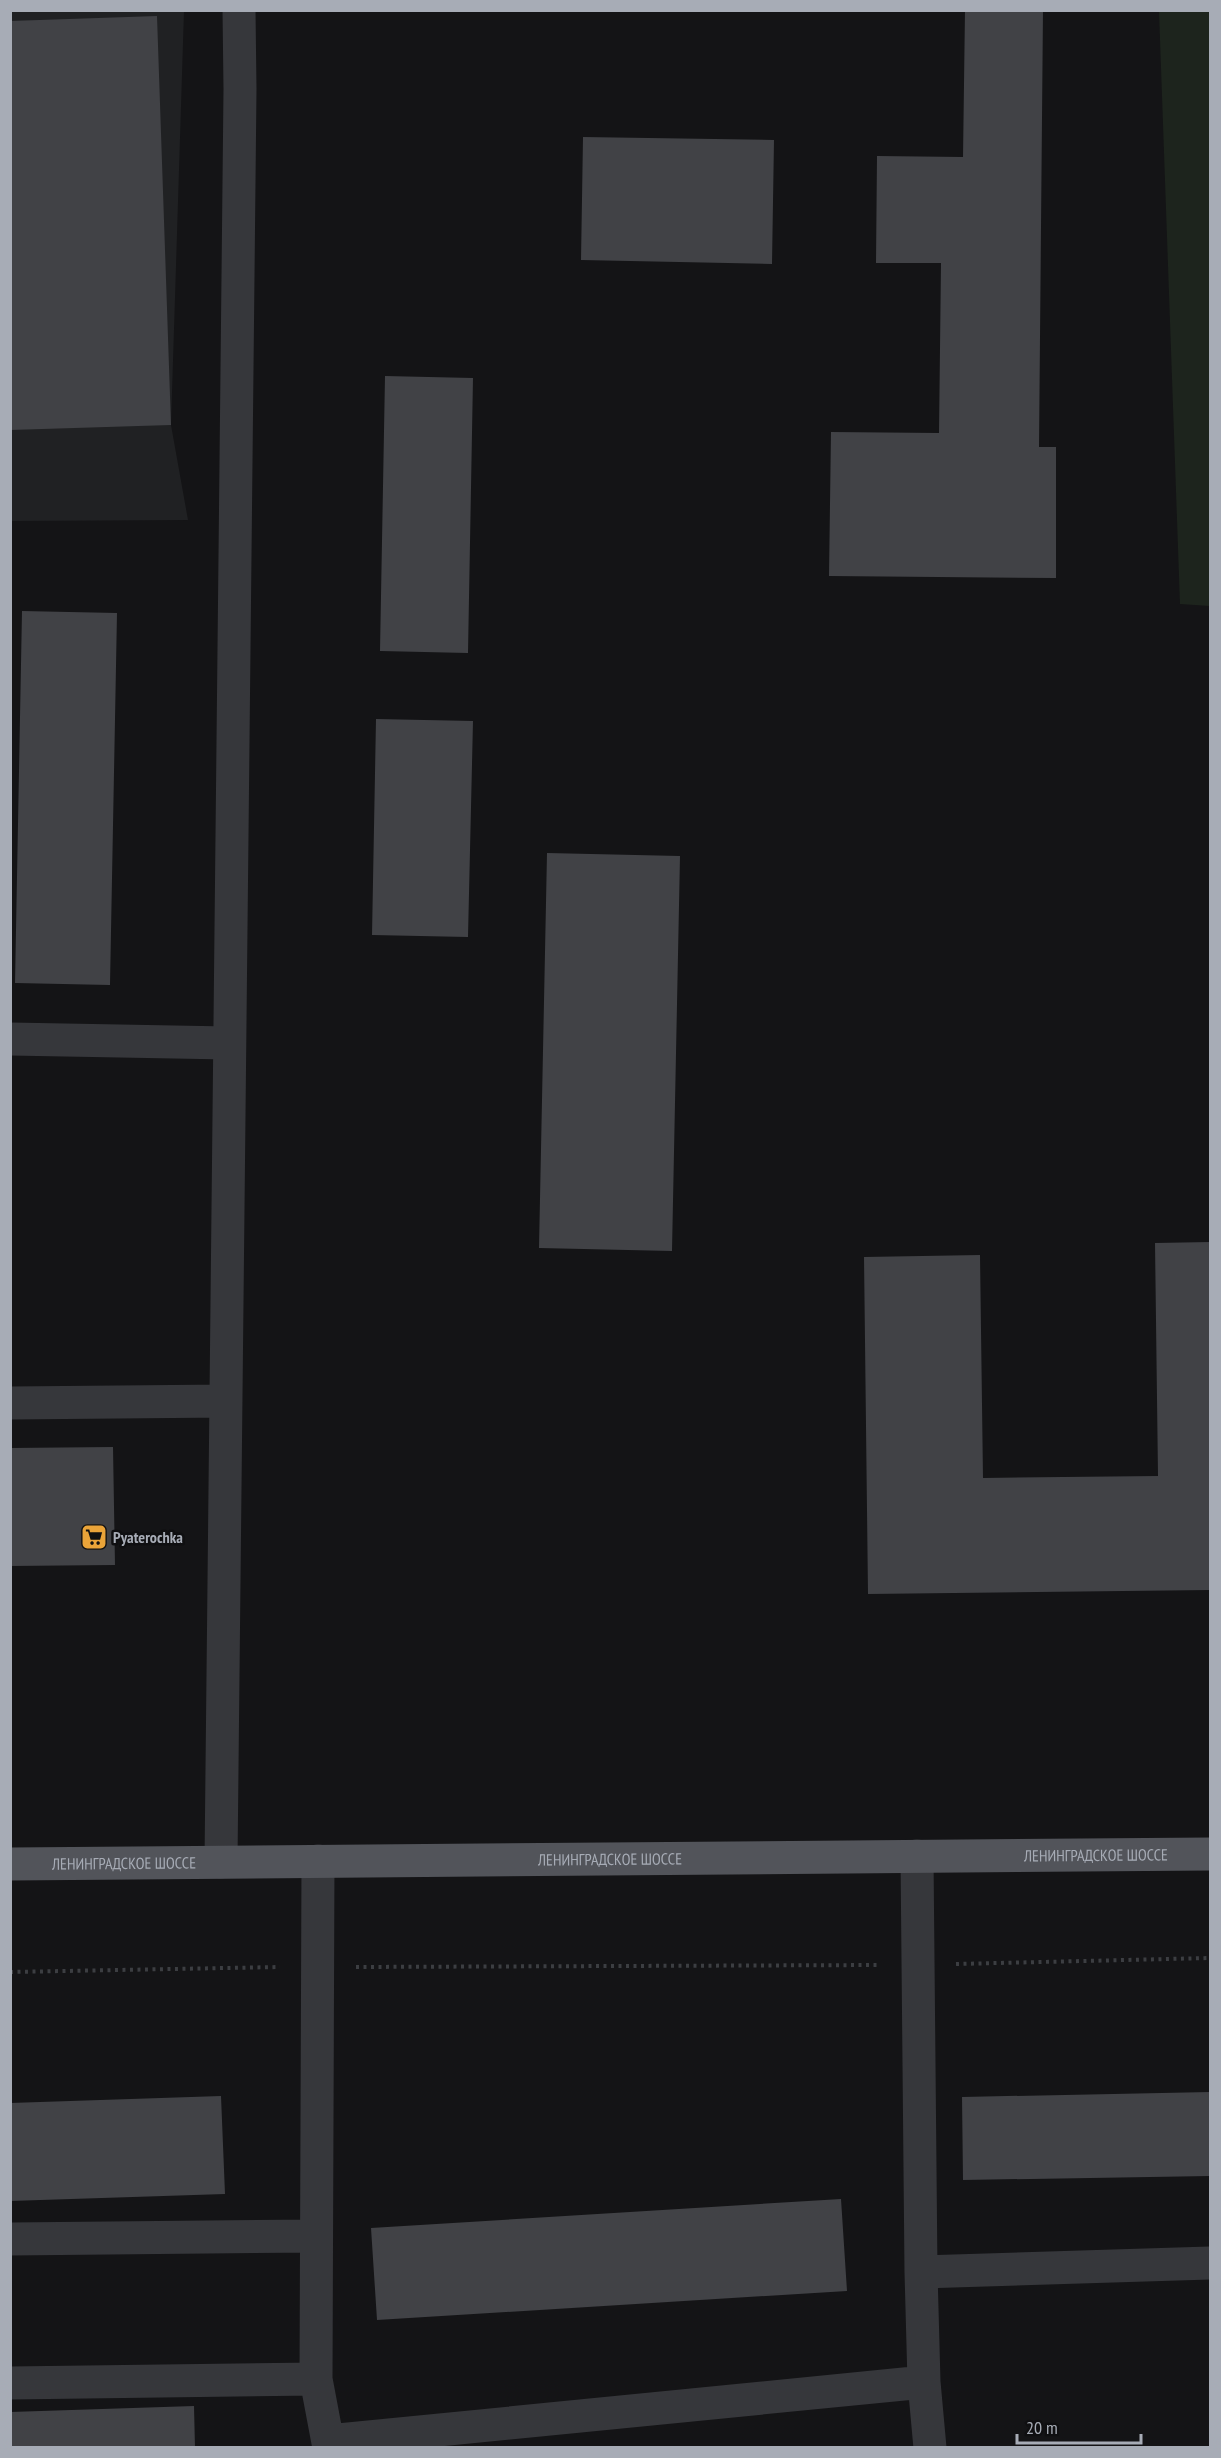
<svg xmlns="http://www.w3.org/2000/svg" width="1221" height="2458" font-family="'PT Sans Narrow',sans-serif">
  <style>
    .built { fill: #202123 }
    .green { fill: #1d241d }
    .building { fill: #414246 }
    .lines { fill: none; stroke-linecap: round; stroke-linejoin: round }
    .path { stroke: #3c3e42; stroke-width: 4; stroke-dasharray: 3 4.5; stroke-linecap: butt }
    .minor { stroke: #36373b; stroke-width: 33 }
    .major { stroke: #52545a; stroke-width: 33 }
    .labels { text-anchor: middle; stroke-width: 5; stroke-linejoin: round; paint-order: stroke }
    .poi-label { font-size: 16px; font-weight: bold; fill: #a7acb6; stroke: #0f0f11; text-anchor: start }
    .street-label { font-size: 16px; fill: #a7acb6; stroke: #0f0f11 }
  </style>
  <rect width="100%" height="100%" fill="#141416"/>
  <path class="built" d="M10 11H184L171 425 188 520 11 521Z"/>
  <path class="green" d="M1159 11H1210V606L1180 604Z"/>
  <path class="building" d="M965 10H1043L1039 447H1056V578L829 576 831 432 939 433 941 263H876L877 156 963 157Z
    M157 16 171 425 10 430V21Z
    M583 137 774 140 772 264 581 260Z
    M385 376 473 378 468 653 380 651Z
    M22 611 117 613 110 985 15 983Z
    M376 719 473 721 468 937 372 935Z
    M547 853 680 856 672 1251 539 1248Z
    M1210 1242V1590L868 1594 864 1257 980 1255 983 1478 1158 1476 1155 1243Z
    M113 1447 115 1565 10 1566V1448Z
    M1210 2092V2176L963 2180 962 2097Z
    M221 2096 225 2194 10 2201V2103Z
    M841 2199 847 2291 377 2320 371 2228Z
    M194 2406 195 2448H10V2412Z"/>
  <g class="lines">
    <path class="path" d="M956 1964 1210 1958
      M356 1967 880 1965
      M10 1972 280 1967"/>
    <path class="minor" d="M10 1039 229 1043
      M10 1403 226 1401
      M917 1856 921 2272 924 2382 930 2448
      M318 1861 316 2379 329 2448
      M221 1862 240 89 239 10
      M10 2239 316 2236
      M921 2272 1210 2263
      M10 2383 316 2379
      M328 2441 924 2382"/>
    <path class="major" id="s1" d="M10 1864 1210 1854"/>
  </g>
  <defs>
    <g id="supermarket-square" transform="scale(1.35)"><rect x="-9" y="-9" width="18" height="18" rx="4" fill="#eaa439" stroke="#0f0f11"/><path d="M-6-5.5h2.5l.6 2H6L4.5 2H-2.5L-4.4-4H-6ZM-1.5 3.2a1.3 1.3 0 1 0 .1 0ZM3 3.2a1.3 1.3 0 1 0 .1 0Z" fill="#111"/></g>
  </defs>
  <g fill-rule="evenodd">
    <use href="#supermarket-square" x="94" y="1537"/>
  </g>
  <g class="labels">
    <g class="poi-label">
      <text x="113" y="1543">Pyaterochka</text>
    </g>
    <g class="street-label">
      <text dy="6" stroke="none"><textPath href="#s1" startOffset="1086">ЛЕНИНГРАДСКОЕ ШОССЕ</textPath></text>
      <text dy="6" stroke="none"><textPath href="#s1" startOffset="600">ЛЕНИНГРАДСКОЕ ШОССЕ</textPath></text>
      <text dy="6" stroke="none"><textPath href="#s1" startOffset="114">ЛЕНИНГРАДСКОЕ ШОССЕ</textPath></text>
    </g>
  </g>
  <rect width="1221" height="2458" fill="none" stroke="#a7acb6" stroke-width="24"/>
  <path d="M1017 2434v9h124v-9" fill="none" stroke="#a7acb6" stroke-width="3"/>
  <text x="1026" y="2434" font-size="18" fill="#a7acb6" stroke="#0f0f11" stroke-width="4.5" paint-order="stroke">20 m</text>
</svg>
